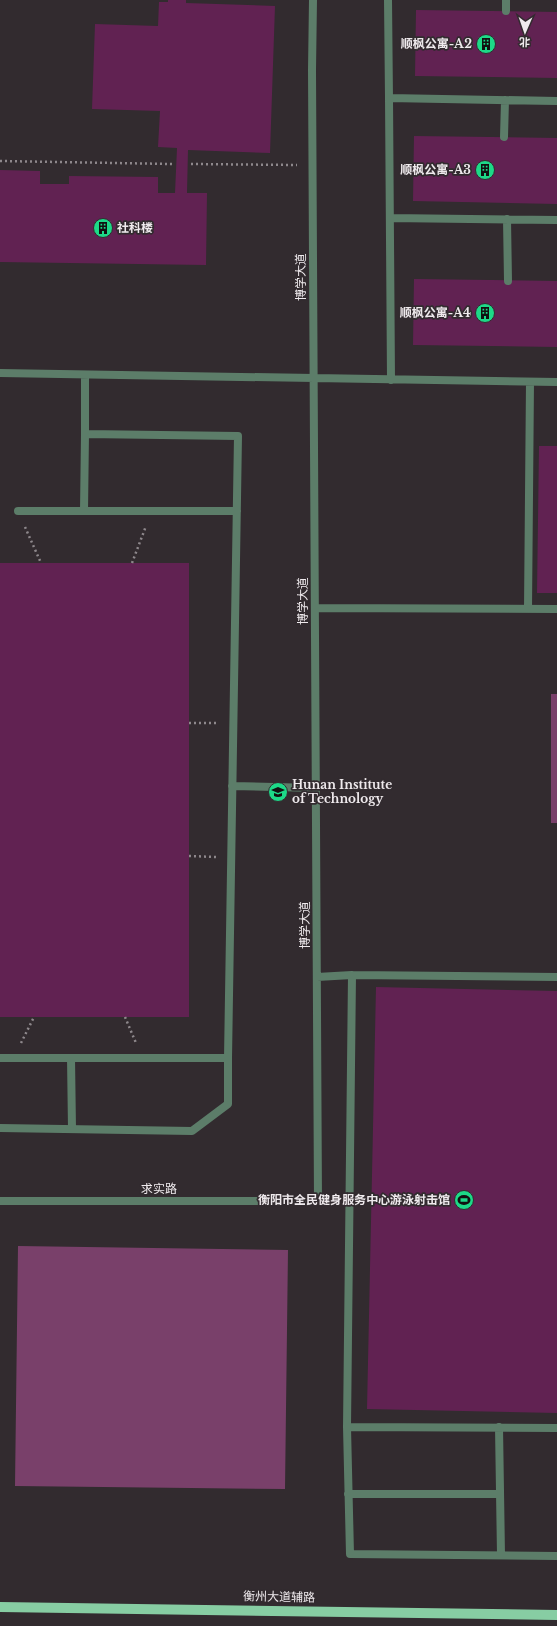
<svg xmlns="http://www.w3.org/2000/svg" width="557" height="1626" font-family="'Libre Baskerville','Noto Sans SC',serif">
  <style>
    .green { fill: #79406a }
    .building { fill: #612252 }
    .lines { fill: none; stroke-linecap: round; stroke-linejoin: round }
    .path { stroke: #8e888c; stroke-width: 2.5; stroke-dasharray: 2 3; stroke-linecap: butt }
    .street { stroke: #5c7d69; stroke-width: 8 }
    .primary { stroke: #87cda3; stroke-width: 10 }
    .labels { text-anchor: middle; stroke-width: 3.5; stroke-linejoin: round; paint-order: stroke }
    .poi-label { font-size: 12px; font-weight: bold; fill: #efeaed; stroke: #322b2f; text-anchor: end }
    .street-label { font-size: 12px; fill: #efeaed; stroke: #322b2f }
  </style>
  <rect width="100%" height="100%" fill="#322b2f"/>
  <path class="green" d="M551 694H557V823H551Z
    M18 1246 288 1250 285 1489 15 1486Z"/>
  <path class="building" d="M168 0H186V3L275 6 270 153 188 150 187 193H207L206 265 0 262V170L40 171V184H69V176L158 177V193H175L177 148 158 147 160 111 92 109 95 24 158 26 159 2H168Z
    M416 10 557 12V78L415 76Z
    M414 136 557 138V204L413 201Z
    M414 279 557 281V347L413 345Z
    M539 446H557V593H537Z
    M0 563H189V1017H0Z
    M376 987 557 991V1413L367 1409Z"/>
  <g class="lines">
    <path class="path" d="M0 161 172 164
      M191 164 297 165
      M25 527 41 563
      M132 563 146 526
      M189 723H219
      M189 856 216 857
      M125 1017 136 1043
      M21 1043 34 1017"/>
    <path class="street" d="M388 0 389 98
      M506 11V0
      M504 137 505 100
      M390 218 557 220
      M507 219 508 281
      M0 373 557 382
      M391 380 389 98 557 101
      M18 511H237
      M84 511 85 434
      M315 608 557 609
      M528 609 530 382
      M232 786 316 788
      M317 977 352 975
      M0 1058H228
      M71 1058 72 1129
      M0 1128 192 1131 228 1104V1058L238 436 85 434V375
      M0 1201H318L312 70 313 0
      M347 1427 352 975 557 977
      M499 1427 501 1555
      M557 1428 347 1427 350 1554 557 1556
      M348 1494H500"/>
    <path class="primary" d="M0 1607 557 1615"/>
  </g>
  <defs>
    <g id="building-disc" transform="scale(1)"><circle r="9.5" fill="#1dd988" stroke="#322b2f"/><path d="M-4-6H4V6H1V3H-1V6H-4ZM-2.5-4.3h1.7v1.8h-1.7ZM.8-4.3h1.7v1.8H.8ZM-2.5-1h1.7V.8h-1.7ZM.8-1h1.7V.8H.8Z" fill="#111"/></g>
    <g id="university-disc" transform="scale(1)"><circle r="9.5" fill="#1dd988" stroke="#322b2f"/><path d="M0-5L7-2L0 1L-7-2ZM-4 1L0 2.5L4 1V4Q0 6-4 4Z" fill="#111"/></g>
    <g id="stadium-disc" transform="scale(1)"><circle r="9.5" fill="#1dd988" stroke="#322b2f"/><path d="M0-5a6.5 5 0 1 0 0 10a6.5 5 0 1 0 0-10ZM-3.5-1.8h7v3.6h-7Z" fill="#111"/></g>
  </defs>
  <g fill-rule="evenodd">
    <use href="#building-disc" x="486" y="44"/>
    <use href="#building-disc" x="485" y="170"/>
    <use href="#building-disc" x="103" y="228"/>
    <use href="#building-disc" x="485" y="313"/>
    <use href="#university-disc" x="278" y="792"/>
    <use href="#stadium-disc" x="464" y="1200"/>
  </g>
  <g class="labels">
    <g class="poi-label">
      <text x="472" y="48">顺枫公寓-A2</text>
      <text x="471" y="174">顺枫公寓-A3</text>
      <text x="117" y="232" text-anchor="start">社科楼</text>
      <text x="471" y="317">顺枫公寓-A4</text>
      <text x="292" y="789" text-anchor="start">Hunan Institute<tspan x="292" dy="14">of Technology</tspan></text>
      <text x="450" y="1204">衡阳市全民健身服务中心游泳射击馆</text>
    </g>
    <g class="street-label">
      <text transform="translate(301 277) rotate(-90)" y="4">博学大道</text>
      <text transform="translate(303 601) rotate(-90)" y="4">博学大道</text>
      <text transform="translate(305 925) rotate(-90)" y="4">博学大道</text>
      <text x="159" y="1193">求实路</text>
      <text transform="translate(279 1597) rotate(1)" y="4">衡州大道辅路</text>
    </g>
  </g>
  <g transform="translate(525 32) rotate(182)" stroke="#322b2f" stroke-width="3" paint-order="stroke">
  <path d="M0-3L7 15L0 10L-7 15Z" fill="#efeaed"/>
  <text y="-6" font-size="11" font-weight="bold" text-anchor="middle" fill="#efeaed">北</text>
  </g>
</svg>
